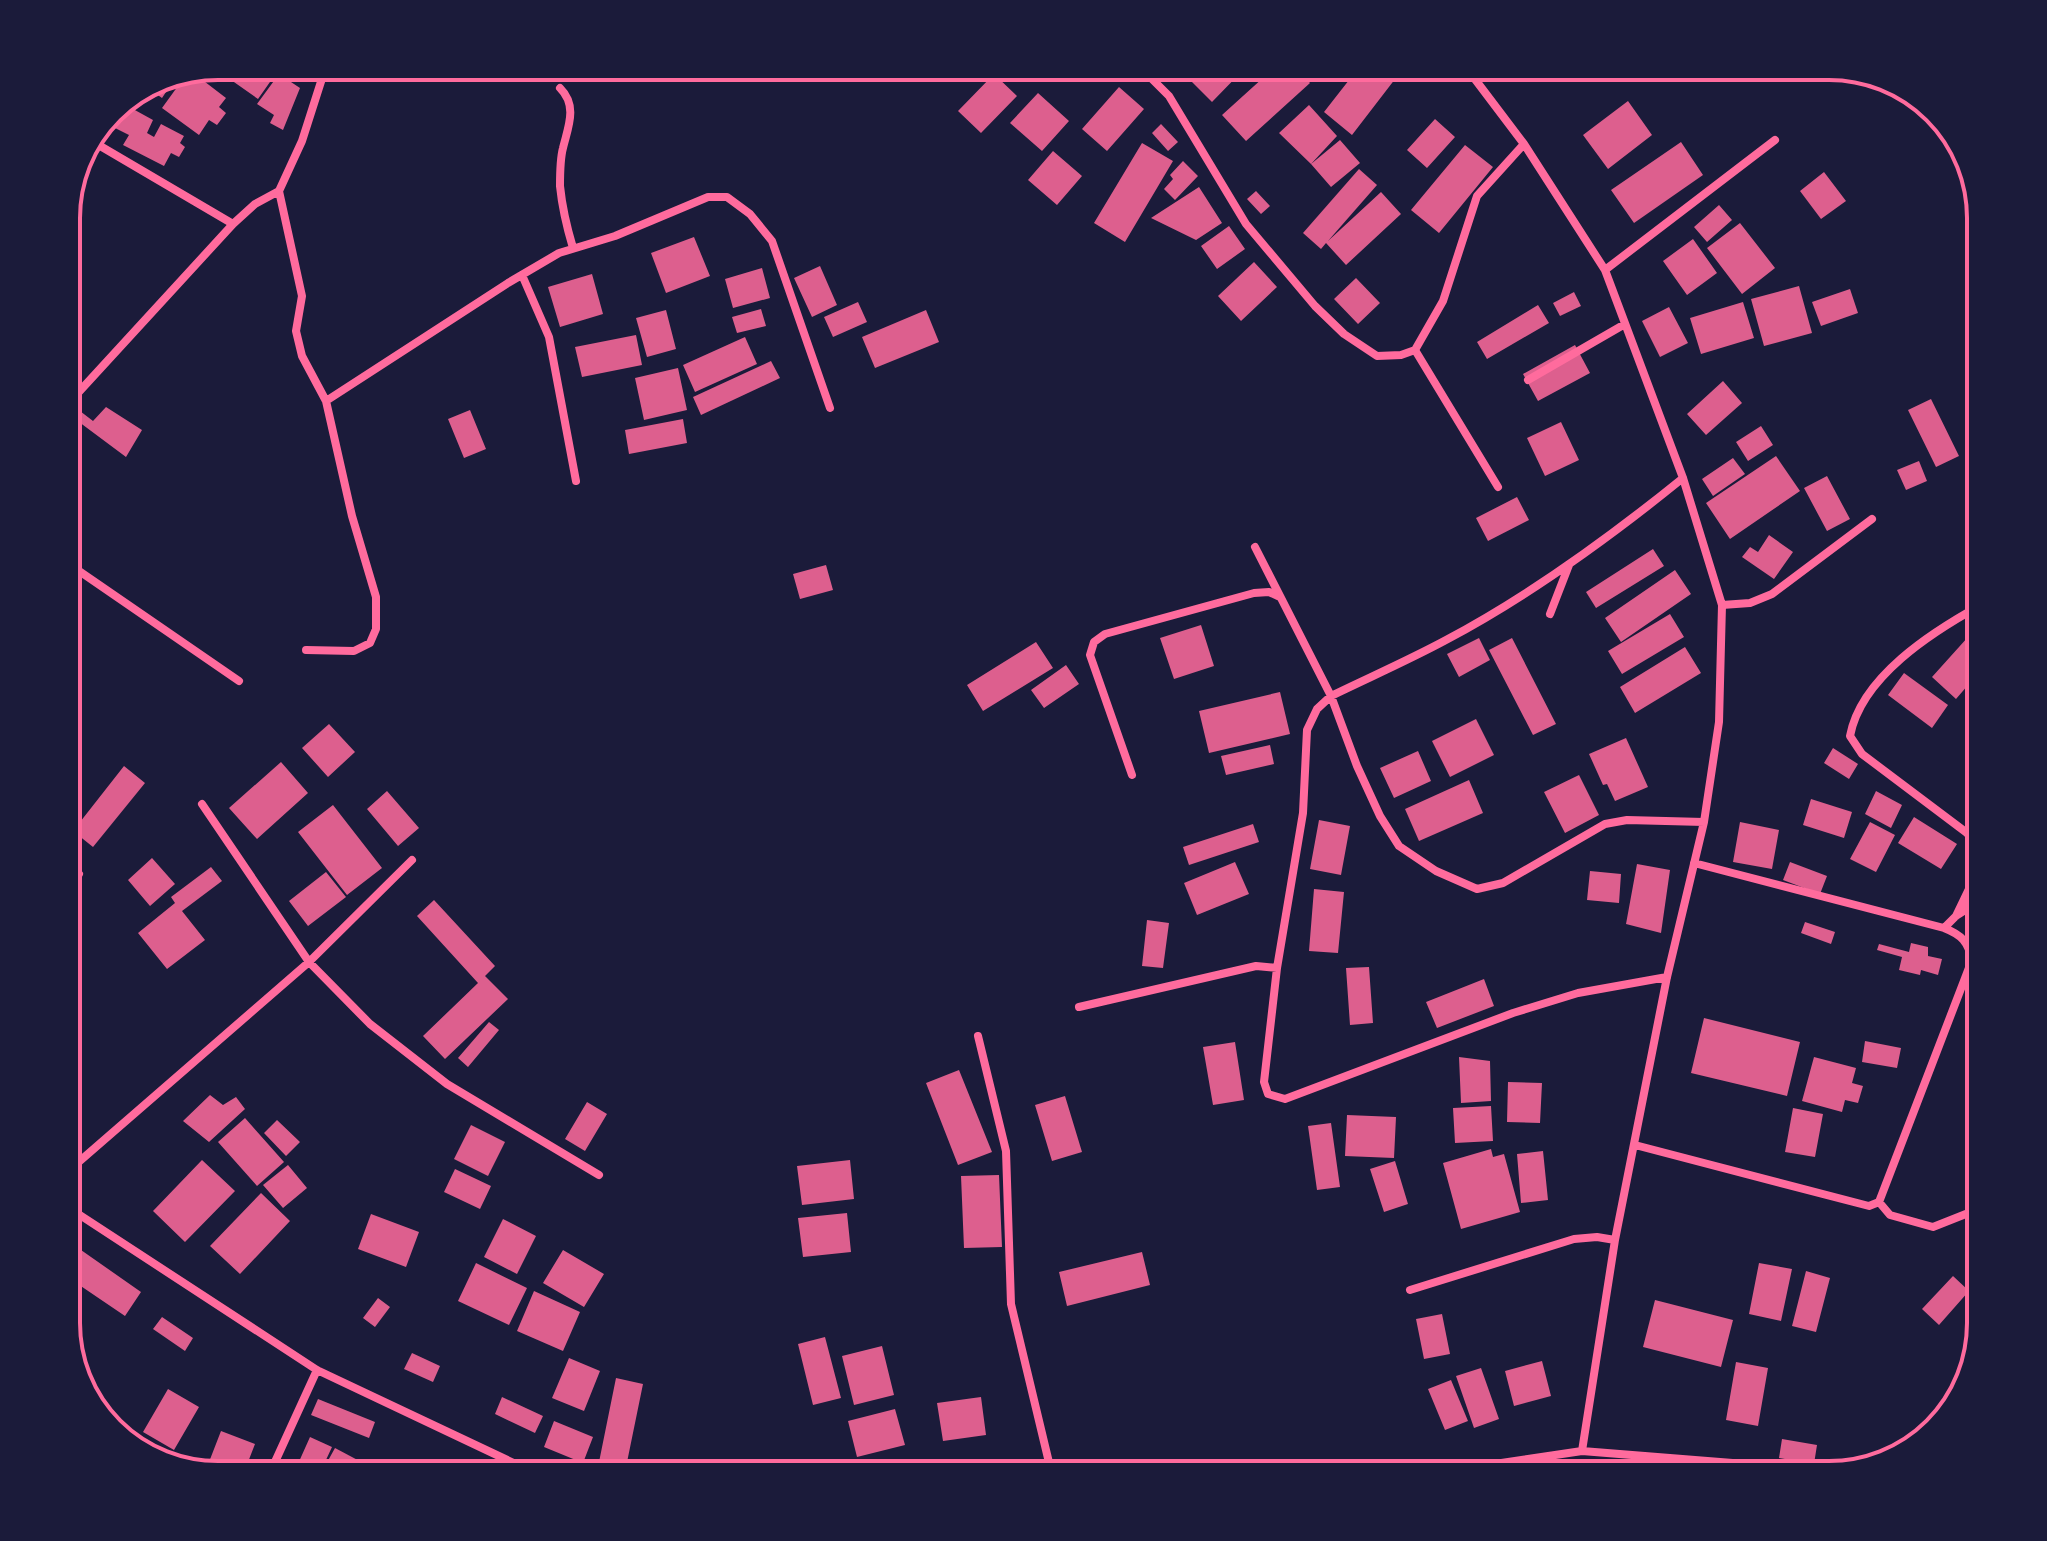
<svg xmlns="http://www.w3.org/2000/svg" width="2047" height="1541" font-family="'Varela Round',sans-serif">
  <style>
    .building { fill: #dd5f8e }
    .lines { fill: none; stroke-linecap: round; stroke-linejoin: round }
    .minor { stroke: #ff6b9d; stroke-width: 8 }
    .rim { fill: none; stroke: #ff6b9d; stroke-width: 4 }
  </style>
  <rect width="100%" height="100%" fill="#1b1b3a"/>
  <path class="building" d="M218 66H268L277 72 258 99 214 68Z
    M276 66H302L298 80Z
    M1180 66H1247L1212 102 1178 68Z
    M1276 66H1295L1310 83 1246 141 1222 115Z
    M1360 66H1398L1402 70 1352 135 1324 112Z
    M279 74 300 88 283 130 270 123 274 115 257 104Z
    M994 74 1017 96 981 133 958 111Z
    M196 75 226 98 219 107 226 113 217 125 209 120 199 135 162 108 183 79Z
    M172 83 162 98 152 91Z
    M1119 87 1144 109 1107 151 1082 129Z
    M1038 93 1069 121 1042 151 1010 123Z
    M130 99 136 103 133 109 153 120 147 133 154 137 161 124 184 136 180 143 185 147 179 157 171 153 164 166 123 145 129 135 113 127Z
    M1628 101 1652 135 1608 169 1583 135Z
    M1309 105 1337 136 1311 164 1279 133Z
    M1435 119 1455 137 1427 168 1407 150Z
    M1161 124 1178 142 1168 151 1152 133Z
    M1340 140 1360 163 1331 187 1311 164Z
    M1681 142 1703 175 1634 223 1611 190Z
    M1142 143 1173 161 1125 242 1094 223Z
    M1465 145 1493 167 1439 233 1411 210Z
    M1053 151 1082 176 1057 205 1028 180Z
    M1183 161 1198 176 1175 200 1164 189 1173 179 1170 175Z
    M1359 169 1377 185 1328 241 1381 192 1401 214 1346 265 1326 243 1321 249 1303 233Z
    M1824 172 1846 201 1821 219 1800 191Z
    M1199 187 1222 223 1196 240 1151 218Z
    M1256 191 1270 206 1261 214 1247 199Z
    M1719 205 1732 220 1707 242 1694 227Z
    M1740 223 1775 268 1742 294 1707 248Z
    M1229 226 1245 249 1217 269 1201 246Z
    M694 237 710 276 666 293 651 253Z
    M1693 239 1717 273 1687 295 1663 261Z
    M1254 262 1277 287 1241 321 1218 296Z
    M820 266 837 305 812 317 794 278Z
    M762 268 770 298 733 308 725 279Z
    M592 274 603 314 560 327 548 287Z
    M1356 278 1380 303 1358 324 1334 299Z
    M1799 286 1812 333 1764 346 1751 299Z
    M1850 289 1858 313 1821 326 1812 302Z
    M1574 292 1581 306 1560 316 1553 303Z
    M858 302 867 322 833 337 824 317Z
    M1743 302 1754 338 1701 354 1690 318Z
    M1538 305 1549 323 1487 359 1477 342Z
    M1669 307 1688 343 1660 357 1642 321Z
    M761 309 766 326 737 333 732 317Z
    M666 310 676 349 647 357 636 318Z
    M926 310 939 342 875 368 862 337Z
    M636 335 642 365 582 377 575 347Z
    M745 337 757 364 695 392 683 365Z
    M1575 345 1590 373 1538 401 1523 374Z
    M771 361 780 378 701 415 693 397Z
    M678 368 687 410 644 420 635 378Z
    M1723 381 1742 403 1706 435 1687 414Z
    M1931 399 1959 456 1936 467 1908 410Z
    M106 407 142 430 126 457 75 419 80 411 93 421Z
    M470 410 486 449 464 458 448 419Z
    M683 419 687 443 629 454 625 430Z
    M1561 422 1579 460 1545 476 1527 438Z
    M1761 426 1773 445 1748 461 1736 442Z
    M1776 456 1800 491 1730 539 1706 503Z
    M1733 458 1745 474 1713 496 1702 479Z
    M1919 461 1927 481 1906 490 1897 470Z
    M1827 476 1850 519 1827 531 1804 488Z
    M1517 497 1529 520 1488 541 1476 518Z
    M1769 535 1793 552 1774 579 1742 557 1750 547 1758 552Z
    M1653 549 1664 566 1596 608 1586 592Z
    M826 565 833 590 800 599 793 574Z
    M1675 570 1691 594 1621 642 1605 618Z
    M1670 614 1684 637 1622 674 1608 651Z
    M1201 625 1214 666 1174 679 1160 638Z
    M1977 627 1981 631V670L1956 699 1932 677Z
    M1479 638 1490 660 1459 677 1447 654Z
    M1512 638 1556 724 1533 735 1489 650Z
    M1036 642 1053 668 983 711 967 685Z
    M1685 647 1701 673 1635 713 1620 687Z
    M1066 665 1079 684 1044 708 1031 690Z
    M1904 673 1948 705 1932 728 1888 695Z
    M1280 692 1290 734 1209 753 1199 711Z
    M1476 719 1494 755 1450 777 1432 741Z
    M329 724 355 752 328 777 302 748Z
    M1626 738 1648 787 1615 801 1607 784 1603 785 1589 754Z
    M1270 745 1274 764 1226 775 1221 756Z
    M1833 748 1858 764 1849 779 1824 763Z
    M1418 751 1431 781 1394 798 1380 768Z
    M281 762 308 793 257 839 229 808Z
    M124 766 145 783 93 847 73 831Z
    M1579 775 1599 815 1565 833 1544 792Z
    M1469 780 1483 813 1419 841 1405 809Z
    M387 791 419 828 398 846 367 809Z
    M1876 791 1902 805 1891 828 1865 814Z
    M1811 799 1852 812 1844 838 1803 825Z
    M333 805 382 868 347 895 298 832Z
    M1914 817 1957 844 1941 869 1898 843Z
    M1319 820 1350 826 1341 875 1310 869Z
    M1740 822 1779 830 1772 869 1733 862Z
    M1870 822 1895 835 1876 872 1850 859Z
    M1253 824 1259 842 1189 865 1183 847Z
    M152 858 175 884 150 906 128 880Z
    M1235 862 1249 894 1197 915 1184 883Z
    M1790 862 1827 876 1820 894 1783 880Z
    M1637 864 1670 870 1661 933 1626 924Z
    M211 867 222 881 182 911 205 940 167 969 138 933 175 903 171 897Z
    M1590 871 1621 874 1619 903 1587 900Z
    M326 872 346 897 308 926 289 901Z
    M1314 889 1344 892 1338 953 1309 951Z
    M434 900 495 966 485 976 508 999 445 1059 423 1036 478 983 417 916Z
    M1147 920 1169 923 1163 968 1142 966Z
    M1805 922 1835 932 1831 944 1801 933Z
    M1911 943 1928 947V956L1942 959 1938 975 1921 970 1920 975 1899 970 1902 957 1877 950 1879 944 1909 952Z
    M1369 967 1373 1023 1350 1025 1346 968Z
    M1484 979 1494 1006 1437 1028 1426 1002Z
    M1981 1003V1041L1970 1038Z
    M1704 1018 1800 1042 1787 1096 1691 1073Z
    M489 1022 499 1030 468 1067 458 1058Z
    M1865 1041 1901 1048 1897 1068 1862 1062Z
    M1235 1042 1244 1100 1213 1105 1203 1047Z
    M1459 1057 1490 1061 1491 1101 1461 1103Z
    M1814 1057 1856 1068 1852 1083 1863 1086 1858 1103 1845 1100 1842 1112 1802 1101Z
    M959 1070 992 1152 958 1165 926 1083Z
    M1508 1082 1542 1083 1540 1123 1507 1122Z
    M210 1095 223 1105 236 1097 245 1109 209 1142 183 1121Z
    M1065 1096 1082 1152 1052 1161 1035 1105Z
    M587 1102 607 1114 585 1151 565 1139Z
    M1491 1106 1493 1141 1455 1143 1453 1108Z
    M1793 1108 1823 1114 1815 1157 1785 1152Z
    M1347 1115 1396 1117 1394 1158 1345 1156Z
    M245 1118 284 1162 257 1186 218 1142Z
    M277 1120 300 1142 286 1156 264 1133Z
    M1331 1123 1340 1187 1317 1190 1308 1126Z
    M471 1125 505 1142 488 1176 454 1159Z
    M1491 1149 1493 1157 1504 1154 1520 1212 1461 1229 1443 1163Z
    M1543 1151 1548 1200 1521 1203 1517 1154Z
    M202 1160 235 1191 185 1242 153 1211Z
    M850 1160 854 1199 802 1205 797 1166Z
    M1395 1161 1408 1204 1384 1212 1370 1169Z
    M288 1165 307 1188 283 1208 263 1185Z
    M455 1169 491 1186 480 1209 444 1192Z
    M999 1175 1002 1247 964 1248 961 1176Z
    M261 1193 290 1221 240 1274 210 1246Z
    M847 1213 851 1252 803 1257 798 1218Z
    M371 1214 419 1232 406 1267 358 1249Z
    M503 1219 536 1236 517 1274 484 1257Z
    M81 1250 141 1292 125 1316 66 1276Z
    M563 1250 604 1274 584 1307 543 1283Z
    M1142 1252 1150 1285 1067 1306 1059 1272Z
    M476 1263 527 1288 509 1325 458 1301Z
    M1759 1263 1792 1269 1781 1321 1749 1314Z
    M1806 1271 1830 1278 1816 1332 1792 1326Z
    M1953 1276 1969 1291 1939 1325 1922 1309Z
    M534 1291 580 1312 563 1351 517 1331Z
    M378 1298 390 1307 375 1327 363 1318Z
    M1655 1300 1733 1320 1721 1367 1643 1347Z
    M1442 1314 1450 1354 1424 1359 1416 1319Z
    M162 1317 193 1338 185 1351 153 1329Z
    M825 1337 841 1398 813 1405 798 1344Z
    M882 1346 894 1395 854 1405 842 1356Z
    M412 1353 440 1366 433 1382 404 1369Z
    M569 1358 600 1371 584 1411 552 1398Z
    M1542 1361 1551 1396 1514 1406 1505 1371Z
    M1736 1362 1768 1368 1758 1426 1726 1420Z
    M1481 1368 1499 1419 1474 1428 1456 1376Z
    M616 1378 643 1384 625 1472 598 1467Z
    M1451 1380 1468 1421 1445 1430 1428 1389Z
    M168 1389 199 1407 174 1450 143 1432Z
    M502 1397 543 1416 535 1433 495 1414Z
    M981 1397 986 1435 943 1441 937 1403Z
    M318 1399 375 1422 369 1438 311 1415Z
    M895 1409 905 1445 857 1457 848 1421Z
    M554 1421 593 1437 583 1463 544 1447Z
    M221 1431 255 1444 243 1475 209 1462Z
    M310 1437 332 1447 319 1475H293Z
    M1782 1439 1817 1445 1814 1464 1779 1458Z
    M144 1443 166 1456V1457L141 1449Z
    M335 1448 367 1465 362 1475H320Z"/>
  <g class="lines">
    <path class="minor" d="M1139 66 1169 96 1246 224 1315 306 1344 334 1377 356 1401 355 1415 350 1443 301 1477 196 1524 144
      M1465 66 1524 144 1605 270 1683 478 1722 605 1719 722 1704 822 1667 977 1615 1240 1582 1451
      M835 72 840 66
      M560 88C578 106 568 127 563 148 560 159 560 173 560 186 562 206 567 228 573 248
      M90 140 233 224
      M279 191 302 296 296 331 302 356 326 401 352 516 376 597V629L370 643 354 651 306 650
      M1605 270 1775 140
      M522 275 549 337 576 481
      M1415 350 1498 487
      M1528 380 1625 324
      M326 401 508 283 559 253 615 236 708 197H727L750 214 772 241 830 408
      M66 406 233 224 255 204 279 191 302 141 326 66
      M1255 547 1331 696 1357 766 1380 816 1399 846 1436 871 1477 889 1503 883 1605 824 1627 820 1704 822
      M66 562 239 681
      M1722 605 1750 603 1772 594 1872 519
      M1981 605C1932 632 1861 677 1850 736L1862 754 1967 833 1981 851
      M1550 614 1569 565
      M1132 775 1090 655 1094 642 1105 634 1254 593 1269 592 1278 596
      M202 804 309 962 370 1024 447 1084 599 1175
      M66 864 79 874
      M1956 916 1981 864
      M1944 928 1956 916 1981 900
      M1667 977 1578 993 1513 1013 1285 1099 1268 1094 1264 1082 1277 968 1303 813 1307 730 1317 709 1331 696C1370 677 1409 660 1446 640 1531 595 1609 538 1683 478
      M1079 1007 1256 966 1277 968
      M978 1036 1006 1151 1011 1304 1052 1475
      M1635 1145 1869 1206 1879 1202 1972 960C1968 942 1962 935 1944 928L1694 863
      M66 1173 309 962 412 860
      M1879 1202 1890 1215 1933 1227 1981 1208
      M66 1206 317 1370 539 1475
      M1410 1290 1574 1239 1597 1237 1615 1240
      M269 1475 317 1370
      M1421 1475 1582 1451 1844 1472"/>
  </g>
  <path d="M0 0H2047V1541H0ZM218 80H1829A138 138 0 0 1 1967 218V1323A138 138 0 0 1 1829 1461H218A138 138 0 0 1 80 1323V218A138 138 0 0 1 218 80Z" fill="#1b1b3a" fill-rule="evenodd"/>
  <path class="rim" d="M218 80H1829A138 138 0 0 1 1967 218V1323A138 138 0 0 1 1829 1461H218A138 138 0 0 1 80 1323V218A138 138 0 0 1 218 80Z"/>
</svg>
